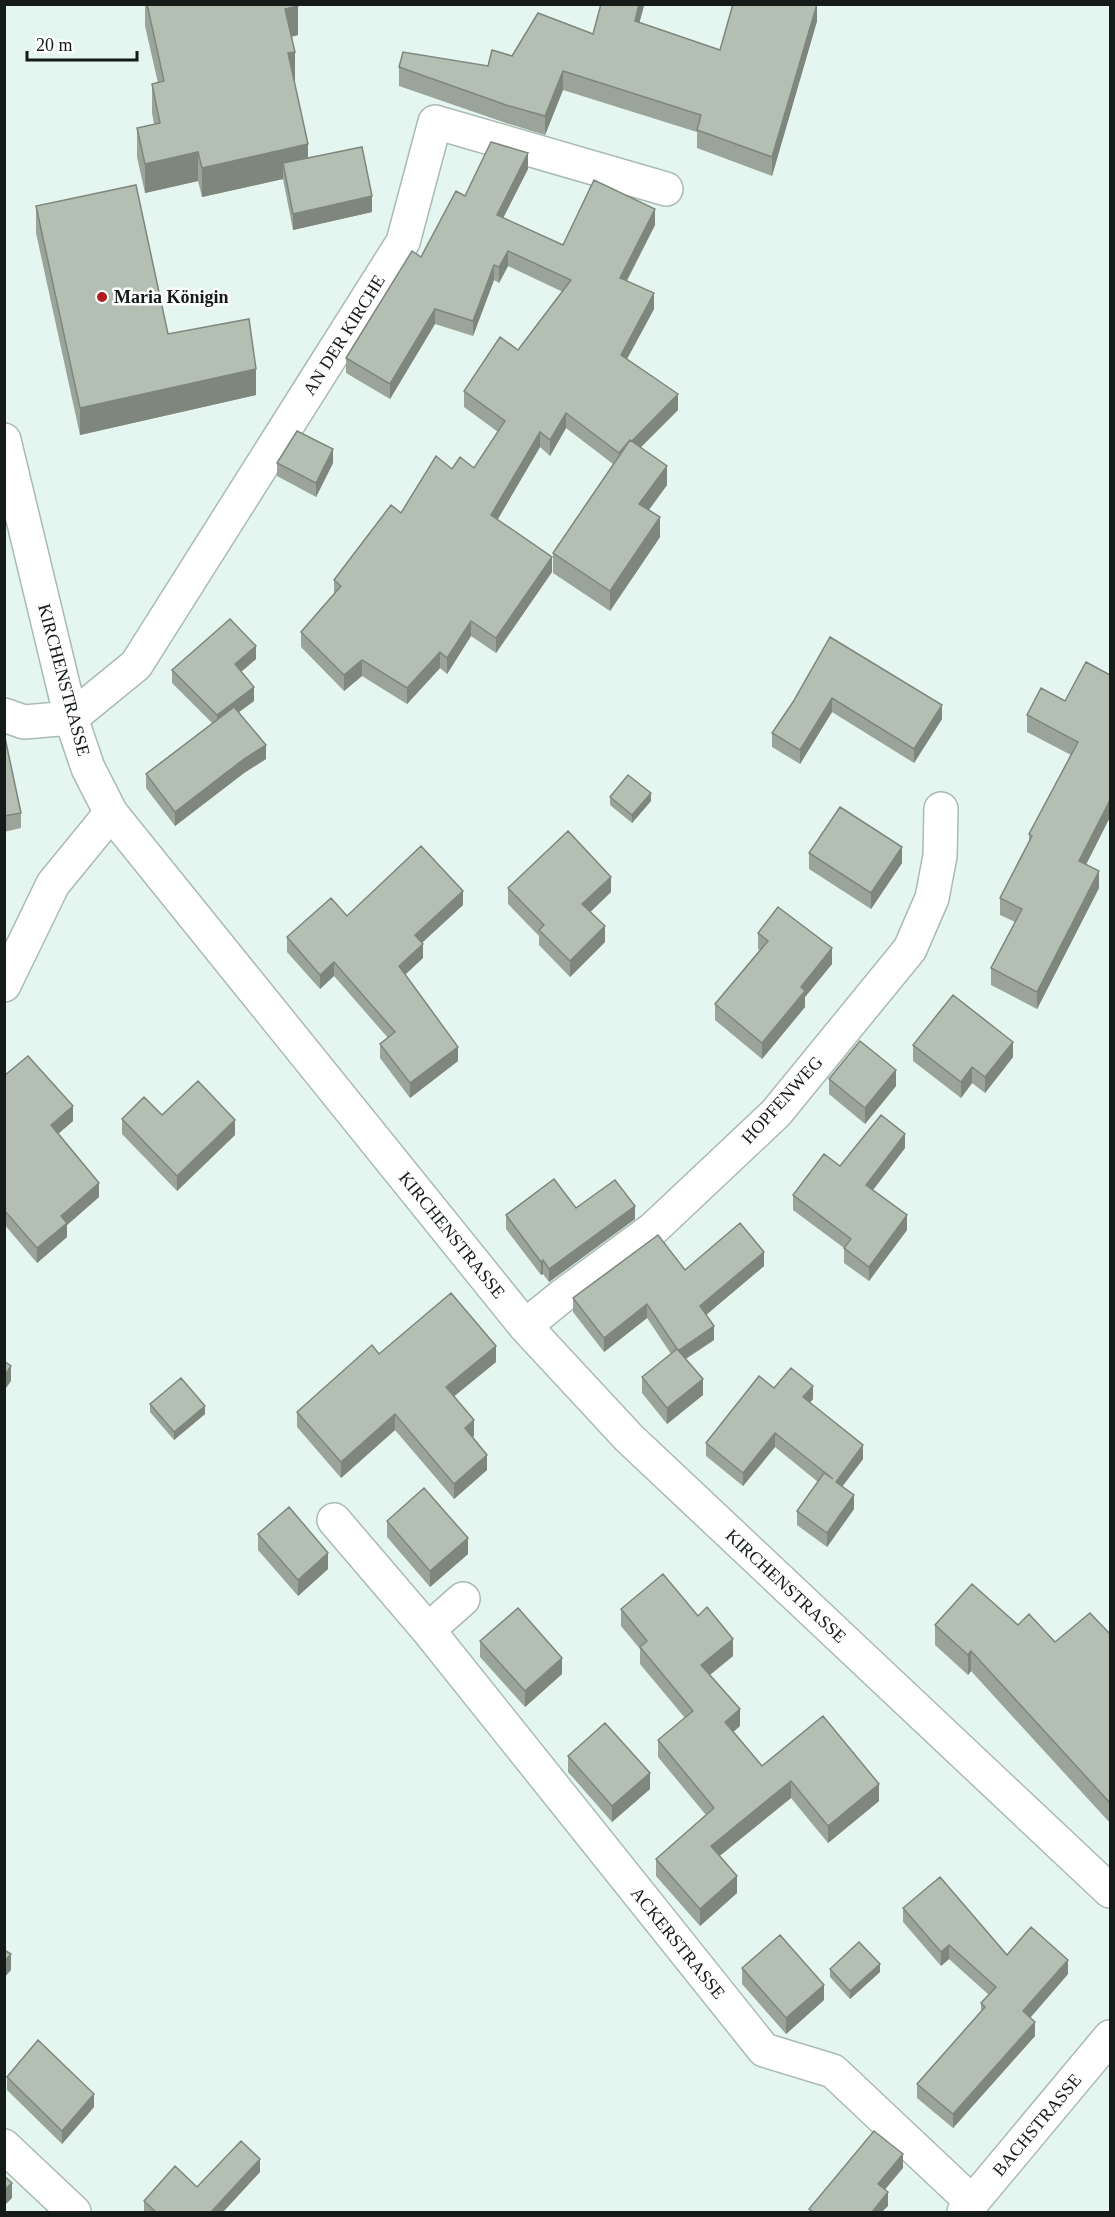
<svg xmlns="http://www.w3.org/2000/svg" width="1115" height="2217" font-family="Georgia,serif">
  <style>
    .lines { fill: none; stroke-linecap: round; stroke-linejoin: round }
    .minor-casing { stroke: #aabab4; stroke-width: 36 }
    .minor { stroke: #fff; stroke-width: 33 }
    .wall { fill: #9ba49a }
    .shaded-wall { fill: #7e867d }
    .building { fill: #b4bfb3; stroke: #7e867d; stroke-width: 1.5 }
    .poi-dot { fill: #af1d20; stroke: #fefefe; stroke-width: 2 }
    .labels { text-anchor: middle; stroke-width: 5; stroke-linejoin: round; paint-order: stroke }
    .poi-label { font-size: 18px; font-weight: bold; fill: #151b19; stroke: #fefefe; text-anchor: start }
    .street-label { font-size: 18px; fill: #151b19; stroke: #fefefe }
  </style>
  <rect width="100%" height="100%" fill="#e4f6ef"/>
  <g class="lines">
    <g class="minor-casing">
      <path id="minor" d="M4 440 71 718 88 768 111 813 525 1326 629 1438 1110 1891
        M4 715 24 722 71 718 136 665 403 242 435 122 666 189
        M4 985 53 884 111 813
        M525 1326 562 1296 653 1229 776 1113 910 949 932 898 940 856 941 809
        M334 1520 428 1630 764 2050 833 2071 972 2202
        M428 1630 463 1599
        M4 2146 74 2212
        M964 2212 1110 2037"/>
    </g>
    <use href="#minor" class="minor"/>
  </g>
  <path class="wall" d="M145 4H298V35L291 37 294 81 308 158 372 212 293 230 283 179 202 197 198 181 145 193 137 157V128L154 124 152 113V84L158 83 145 26Z
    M644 4 639 22 720 50 817 4V21L772 176 697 148V132L563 90 545 135 506 123 399 86V67L488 66 512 56 593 34Z
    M528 169 503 218 563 245 655 225 627 281 654 309 627 359 678 410 641 447 667 485 649 510 660 537 610 611 553 573V553L613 464 566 428 550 456 540 447 497 520 552 572 496 653 471 636 447 674 440 668 407 704 362 676 344 691 301 647V632L334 595V580L401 513 452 469 474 468 498 432 464 407V391L518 350 563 292 508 266 499 283 494 280 473 336 435 324 390 399 346 373V358L465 196Z
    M36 206 168 334 256 395 80 435 36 233Z
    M277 463H333L316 497 277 476Z
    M830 637 942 719 914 763 832 712 800 764 772 747V733L793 702Z
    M256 659 241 672 254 701 239 712 266 759 244 773 175 826 146 788V774L212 723 172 683V670Z
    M1065 701 1110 817 1086 865 1099 888 1037 1009 991 985V968L1015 922 1000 915V898L1029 842V834L1071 755 1027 732V715Z
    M4 733 21 813V828L4 832Z
    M610 797 651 801 632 823 610 805Z
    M809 853 902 863 871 909 809 869Z
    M508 888 611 892 590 912 605 942 570 977 539 945V936L508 904Z
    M463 905 422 943 423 958 405 975 458 1061 410 1098 380 1058V1044L388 1038 334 976 320 989 287 952V937L347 916Z
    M758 933 832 964 805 997V1007L762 1059 715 1020V1004L760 950 758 949Z
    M913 1045 1013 1057 985 1093 972 1083 961 1098 913 1061Z
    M4 1076 73 1121 58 1134 99 1197 67 1225V1237L37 1263 4 1224Z
    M829 1079 896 1086 865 1124 829 1094Z
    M162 1115 235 1135 177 1191 122 1134V1119Z
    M905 1148 873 1190 907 1230 869 1281 844 1263V1248L793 1210V1195L840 1166Z
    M576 1208 635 1219 549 1282 543 1274 541 1275 506 1229V1215Z
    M764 1266 706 1315 714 1340 686 1359 703 1395 667 1424 642 1393V1377L671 1354 647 1318 604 1352 573 1312V1298L685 1270Z
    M379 1354 496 1362 454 1396 474 1436 472 1437 487 1470 454 1499 395 1430 341 1478 297 1427V1412Z
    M774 1388 813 1399 810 1402 863 1459 842 1486 854 1509 827 1547 797 1525V1511L818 1482 775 1447 743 1486 706 1456V1443Z
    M150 1404 205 1414 174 1440 150 1412Z
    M387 1521 468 1554 430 1587 387 1537Z
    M258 1534 328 1569 298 1596 258 1550Z
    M621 1609 698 1616 733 1656 710 1675 740 1726 733 1732 762 1766 879 1801 828 1843 791 1798 719 1856 737 1893 700 1926 656 1876V1859L706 1815 658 1757V1740L685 1718 640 1664V1649L621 1626Z
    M935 1625H1018L1055 1642 1110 1634V1823L971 1671 968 1675 935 1645Z
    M480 1641 562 1674 525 1707 480 1657Z
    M568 1756 650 1789 612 1822 568 1772Z
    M903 1908 1007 1955 1068 1974 1030 2018 1035 2036 953 2128 917 2098V2084L981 2011V2003L989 1995 949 1959 941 1966 903 1922Z
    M742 1968 824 2000 786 2034 742 1984Z
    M830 1969 880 1972 850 1999 830 1977Z
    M7 2077 94 2107 62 2144 7 2090Z
    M260 2172 223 2212H144V2201L197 2187Z"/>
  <path class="shaded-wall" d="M639 4H644V6L635 39V21Z
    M817 4V21L772 176V157Z
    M298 6V35L285 38V9Z
    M295 52V81L288 82V53Z
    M563 71V90L545 135V116Z
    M308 144V173L283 163V179L202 197V168Z
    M198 152V181L145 193V164Z
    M528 153V169L497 230V215Z
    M372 196V212L293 230V214Z
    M655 209V225L620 293V278Z
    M508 251V266L499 283V267Z
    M494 265V280L473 336V321Z
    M654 293V309L621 370V355Z
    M435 309V324L390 399V384Z
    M256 369V395L80 435V408Z
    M678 394V410L619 469V453Z
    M566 413V428L550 456V440Z
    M540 432V447L491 531V515Z
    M333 449V463L316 497V483Z
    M667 466V485L639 523V504Z
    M660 517V537L610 611V591Z
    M552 557V572L496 653V638Z
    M471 621V636L447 674V658Z
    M256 646V659L235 677V664Z
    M440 652V668L407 704V688Z
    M362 660V676L344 691V675Z
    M254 687V701L217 728V715Z
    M832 698V712L800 764V750Z
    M942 705V719L914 763V749Z
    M266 745V759L244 773 175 826V812L244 759Z
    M651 793V801L632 823V815Z
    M1110 800V817L1079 878V861Z
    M902 847V863L871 909V893Z
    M1099 871V888L1037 1009V992Z
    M611 877V892L582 920V904Z
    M463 891V905L415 949V935Z
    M605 926V942L570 977V961Z
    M423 944V958L399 980V966Z
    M832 948V964L805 997V1007L762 1059V1043L801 987Z
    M334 962V976L320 989V975Z
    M1013 1042V1057L985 1093V1077Z
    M458 1047V1061L410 1098V1083Z
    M972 1067V1083L961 1098V1082Z
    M896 1070V1086L865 1124V1108Z
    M73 1106V1121L51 1140V1125Z
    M235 1120V1135L177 1191V1176Z
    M905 1134V1148L866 1199V1185Z
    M99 1183V1197L67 1225V1237L37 1263V1248L61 1216Z
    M635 1206V1219L549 1282V1269Z
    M907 1215V1230L869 1281V1267Z
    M764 1252V1266L700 1320V1306Z
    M543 1260V1274L541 1275V1262Z
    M647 1304V1318L604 1352V1338Z
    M714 1326V1340L677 1364V1351Z
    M496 1346V1362L446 1403V1387Z
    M11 1366V1381L4 1391V1376Z
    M703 1379V1395L667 1424V1408Z
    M813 1386V1399L803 1411V1397Z
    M205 1406V1414L174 1440V1432Z
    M395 1414V1430L341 1478V1462Z
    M474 1420V1436L465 1443V1428Z
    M775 1433V1447L743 1486V1473Z
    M863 1445V1459L836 1495V1482Z
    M487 1455V1470L454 1499V1484Z
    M854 1495V1509L827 1547V1533Z
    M468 1538V1554L430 1587V1571Z
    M328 1553V1569L298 1596V1580Z
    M733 1639V1656L701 1682V1665Z
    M971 1651V1671L968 1675V1655Z
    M562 1658V1674L525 1707V1691Z
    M740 1709V1726L725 1739V1722Z
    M650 1773V1789L612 1822V1806Z
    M791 1781V1798L711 1863V1846Z
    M879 1784V1801L828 1843V1826Z
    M737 1876V1893L700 1926V1909Z
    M949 1945V1959L941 1966V1952Z
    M11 1954V1970L4 1978V1962Z
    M1068 1960V1974L1023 2026V2011Z
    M880 1964V1972L850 1999V1991Z
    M824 1985V2000L786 2034V2018Z
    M1035 2022V2036L953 2128V2114Z
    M94 2094V2107L62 2144V2131Z
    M903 2154V2168L878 2198V2184Z
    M260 2159V2172L223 2212H211Z
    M12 2183V2198L4 2206V2190Z
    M888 2192V2206L882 2212H872Z"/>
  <path class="building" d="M147 4H298V6L285 9 295 52 288 53 308 144 202 168 198 152 145 164 137 128 160 123 152 84 164 81Z
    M601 4H639L635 21 720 50 733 4H817L772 157 697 130 701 115 563 71 545 116 506 105 399 67 403 52 488 66 492 50 512 56 538 13 593 34Z
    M491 142 528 153 497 215 563 245 594 180 655 209 620 278 654 293 621 355 678 394 632 441 630 440 619 453 566 413 550 440 540 432 491 515 552 557 496 638 471 621 447 658 440 652 407 688 362 660 344 675 301 632 341 586 334 580 391 505 401 513 436 456 452 469 460 457 474 468 505 421 464 391 500 337 518 350 571 280 508 251 499 267 494 265 473 321 435 309 390 384 346 358 412 251 421 257 456 191 465 196Z
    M362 147 372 196 293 214 283 163Z
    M136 185 168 334 249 319 256 369 80 408 36 206Z
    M297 431 333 449 316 483 277 463Z
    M630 440 667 466 639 504 660 517 610 591 553 553Z
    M230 619 256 646 235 664 254 687 217 715 172 670Z
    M830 637 942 705 914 749 832 698 800 750 772 733 793 702Z
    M1086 662 1110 675V800L1079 861 1099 871 1037 992 991 968 1022 909 1000 898 1032 836 1029 834 1078 742 1027 715 1041 688 1065 701Z
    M234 707 266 745 244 759 175 812 146 774Z
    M4 733 21 813 4 816Z
    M628 775 651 793 632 815 610 797Z
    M840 807 902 847 871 893 809 853Z
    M568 831 611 877 582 904 605 926 570 961 539 930 544 925 508 888Z
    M421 846 463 891 415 935 423 944 399 966 458 1047 410 1083 380 1044 395 1032 334 962 320 975 287 937 331 898 347 916Z
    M778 907 832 948 801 987 805 991 762 1043 715 1004 768 941 758 933Z
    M953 995 1013 1042 985 1077 972 1067 961 1082 913 1045Z
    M860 1041 896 1070 865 1108 829 1079Z
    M28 1056 73 1106 51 1125 99 1183 61 1216 67 1223 37 1248 4 1210V1076Z
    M198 1081 235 1120 177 1176 122 1119 144 1097 162 1115Z
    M881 1115 905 1134 866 1185 907 1215 869 1267 844 1248 851 1239 793 1195 824 1154 840 1166Z
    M554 1179 576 1208 615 1180 635 1206 549 1269 543 1260 541 1262 506 1215Z
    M740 1223 764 1252 700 1306 714 1326 679 1350 677 1349 647 1304 604 1338 573 1298 658 1235 685 1270Z
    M451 1293 496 1346 446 1387 474 1420 465 1428 487 1455 454 1484 395 1414 341 1462 297 1412 372 1345 379 1354Z
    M677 1349 703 1379 667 1408 642 1377Z
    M4 1361 11 1366 4 1376Z
    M791 1368 813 1386 803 1397 863 1445 836 1482 854 1495 827 1533 797 1511 824 1473 833 1479 775 1433 743 1473 706 1443 759 1376 774 1388Z
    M181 1378 205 1406 174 1432 150 1404Z
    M424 1488 468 1538 430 1571 387 1521Z
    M289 1507 328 1553 298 1580 258 1534Z
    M663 1574 698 1616 707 1607 733 1639 701 1665 740 1709 725 1722 762 1766 823 1716 879 1784 828 1826 791 1781 711 1846 737 1876 700 1909 656 1859 714 1808 658 1740 693 1711 640 1647 647 1641 621 1609Z
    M972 1584 1018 1625 1029 1614 1055 1642 1090 1613 1110 1634V1803L971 1651 968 1655 935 1625Z
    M518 1608 562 1658 525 1691 480 1641Z
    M605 1723 650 1773 612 1806 568 1756Z
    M940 1877 1007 1955 1031 1927 1068 1960 1023 2011 1035 2022 953 2114 917 2084 985 2007 981 2003 996 1987 949 1945 941 1952 903 1908Z
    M780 1935 824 1985 786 2018 742 1968Z
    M859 1942 880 1964 850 1991 830 1969Z
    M4 1950 11 1954 4 1962Z
    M38 2040 94 2094 62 2131 7 2077Z
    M874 2131 903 2154 878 2184 888 2192 872 2212H813L809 2209Z
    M241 2141 260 2159 211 2212H156L144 2201 175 2166 197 2187Z
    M4 2176 12 2183 4 2190Z"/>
  <circle class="poi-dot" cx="102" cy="297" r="6"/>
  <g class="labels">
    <g class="poi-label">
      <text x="114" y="303">Maria Königin</text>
    </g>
    <g class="street-label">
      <text transform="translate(344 335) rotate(-58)" y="6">AN DER KIRCHE</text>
      <text transform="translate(64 680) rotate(75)" y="6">KIRCHENSTRASSE</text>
      <text transform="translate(782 1100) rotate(-48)" y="6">HOPFENWEG</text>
      <text transform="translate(452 1235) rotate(51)" y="6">KIRCHENSTRASSE</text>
      <text transform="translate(786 1586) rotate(43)" y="6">KIRCHENSTRASSE</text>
      <text transform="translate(678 1943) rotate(51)" y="6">ACKERSTRASSE</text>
      <text transform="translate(1037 2125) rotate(-50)" y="6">BACHSTRASSE</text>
    </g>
  </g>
  <rect width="1115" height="2217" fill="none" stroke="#151b19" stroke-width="12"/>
  <path d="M27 51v9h110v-9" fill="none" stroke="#151b19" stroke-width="3"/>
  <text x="36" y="51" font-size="18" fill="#151b19" stroke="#fefefe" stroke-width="4.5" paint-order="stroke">20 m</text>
</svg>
